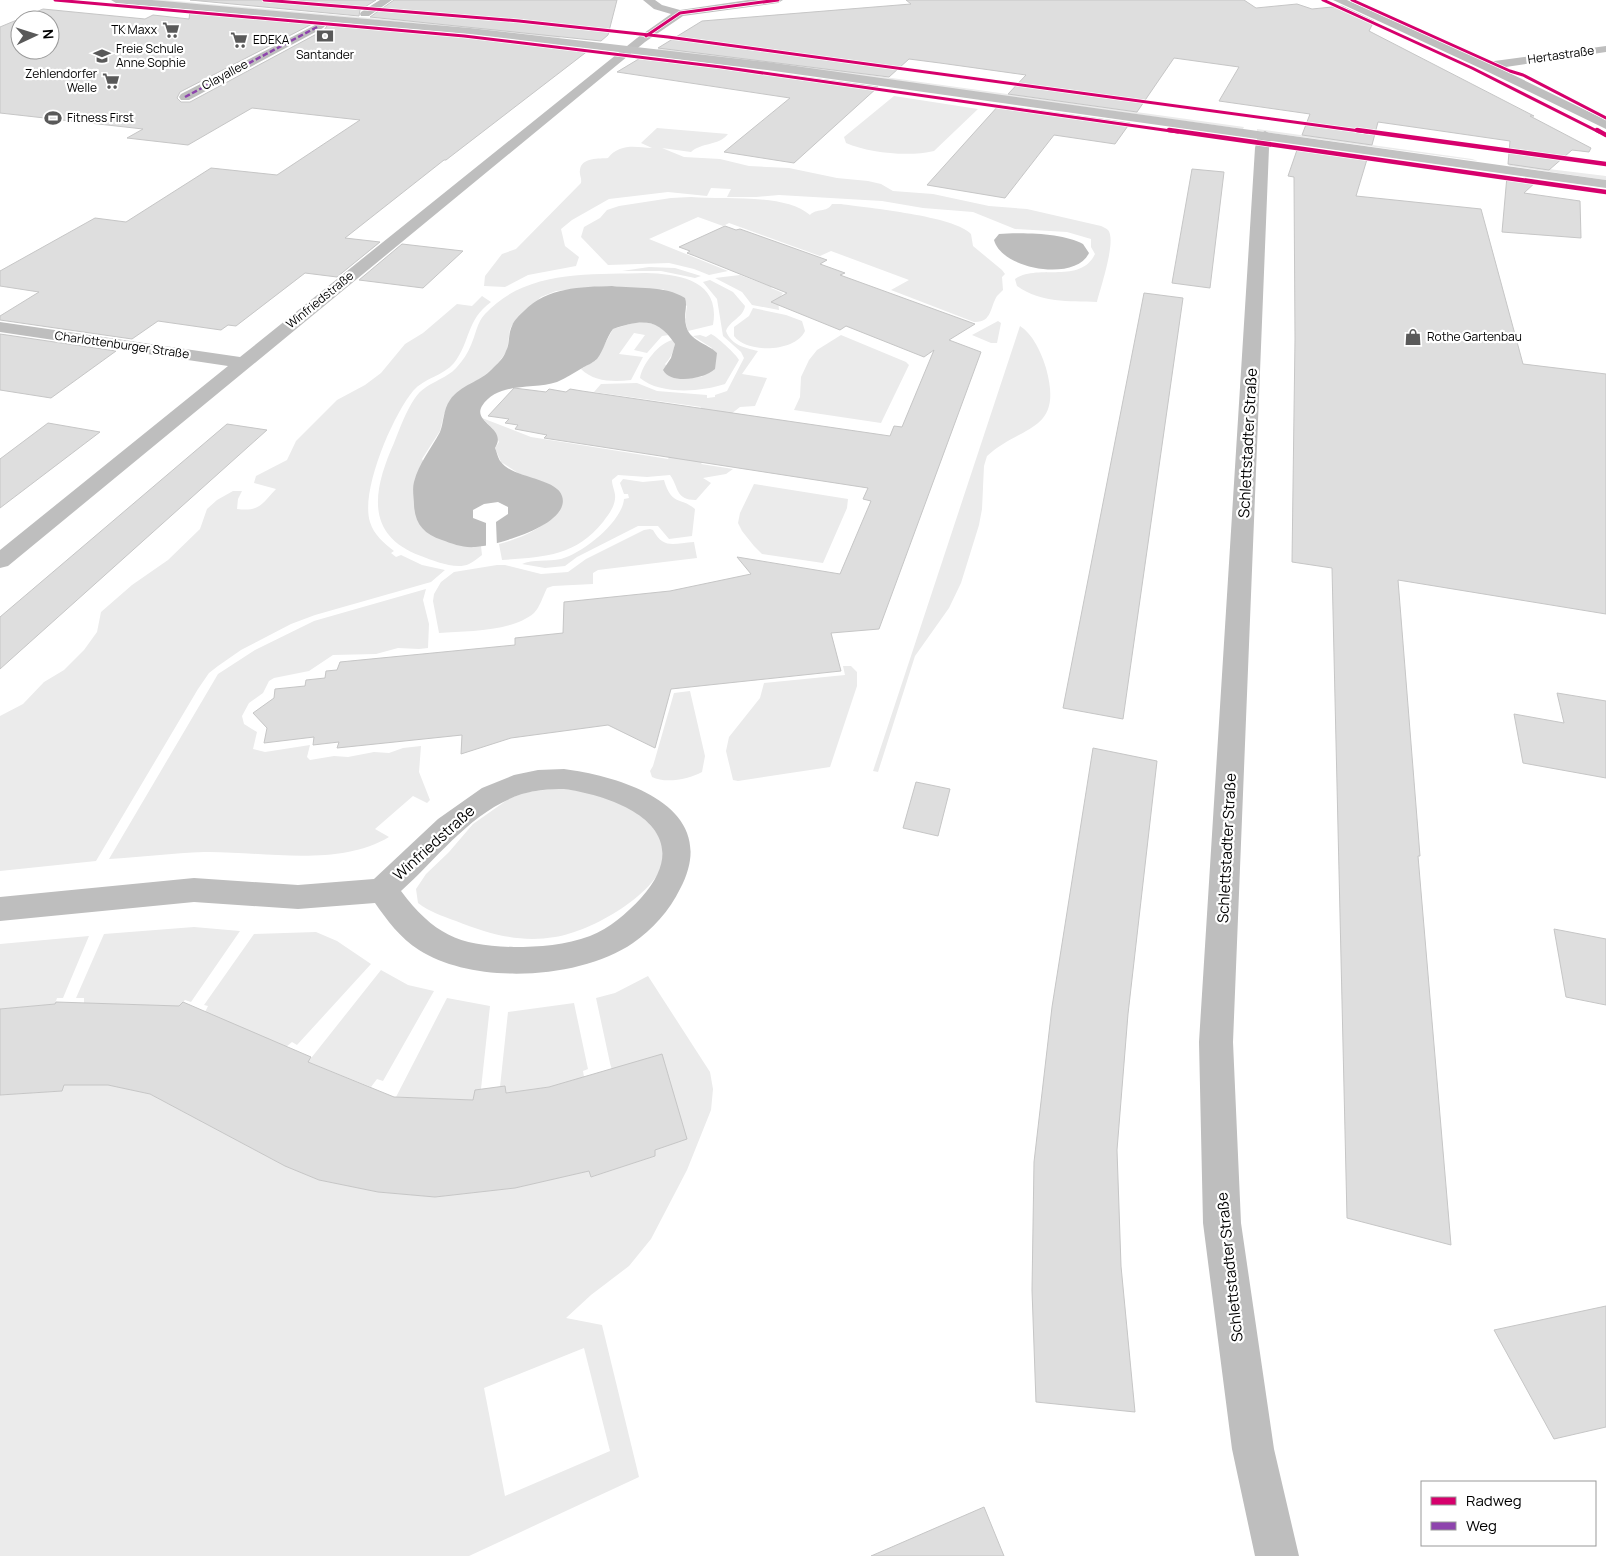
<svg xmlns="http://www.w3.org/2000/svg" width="1606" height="1556" font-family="Manrope,sans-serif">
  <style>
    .green { fill: #ebebeb; fill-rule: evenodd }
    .water { fill: #bdbdbd }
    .pier { fill: #fff }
    .building { fill: #dedede; stroke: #c6c6c6; fill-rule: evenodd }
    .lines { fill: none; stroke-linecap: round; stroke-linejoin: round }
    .street { fill: #bebebe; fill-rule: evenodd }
    .secondary { fill: #c2c2c2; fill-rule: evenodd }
    .quiet { stroke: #8e44ad; stroke-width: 2.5; stroke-dasharray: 5.5 2.5; stroke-linecap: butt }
    .cycleway-far1-casing { stroke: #fff; stroke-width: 4.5 }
    .cycleway-casing { stroke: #fff; stroke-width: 6 }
    .cycleway-far1 { stroke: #d6006c; stroke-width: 3 }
    .cycleway { stroke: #d6006c; stroke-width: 4.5 }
    .labels { text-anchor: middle; stroke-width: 4.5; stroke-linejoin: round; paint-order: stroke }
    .far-poi-label { font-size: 12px; fill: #000; stroke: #fff; text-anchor: start }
    .far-street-label { font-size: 12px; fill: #000; stroke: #fff }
    .street-label { font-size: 15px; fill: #000; stroke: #fff }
  </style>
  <rect width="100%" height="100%" fill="#fff"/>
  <path class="green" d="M146 0H165L565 35 559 38 469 28Z
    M662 46 1244 127 1243 129 794 67 657 50Z
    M894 96 978 109 934 151C909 157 869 153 846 143L844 137Z
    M657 128 728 134C719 146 702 142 691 152L662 148 684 157 720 159 749 166 789 168 837 178 868 181 881 184 893 191 933 194 989 206 1027 209 1101 226C1103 227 1106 228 1108 230 1117 240 1100 289 1097 302 1068 301 1041 303 1017 286L1015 279C1038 263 1080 285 1095 254L1091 247V239L1067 232 1015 229 973 212 923 208 882 201 779 195 756 197H727L731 189 711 188 707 196 668 192 609 199 572 220 561 229 565 246 579 257 576 266 528 275 505 287 484 286 485 276 502 254 516 249 581 183C582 178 579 175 580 170 581 157 600 159 608 158 620 143 635 147 652 148L641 143Z
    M1257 129 1472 159 1478 161 1257 131Z
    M1507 164 1606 176V180L1510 166Z
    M691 197C724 200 785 193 810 215 816 208 827 213 832 204H841C868 208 955 216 971 234L973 246 1002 270 1005 274 1002 277 1003 290C1001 292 999 294 997 296 990 307 992 323 974 322L891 290 909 280 831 251 820 256 729 223 723 226 698 217 649 239 728 271 709 275 694 269 669 263 608 265 581 237 584 227 600 218 607 210 619 206 671 198Z
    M649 267 675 268 701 276 695 278 661 271H622Z
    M646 273C679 274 721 280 713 325L688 331 685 320 687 306 663 289 646 290 612 286 556 291 541 297 514 322 510 329 507 351 498 363 444 414 440 431 422 459 474 547 481 546 482 555C478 558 473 562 469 564 456 570 434 561 421 556 363 535 374 488 394 443 400 428 406 411 415 398 426 382 446 380 457 367 463 360 468 353 471 345 476 334 477 322 485 314 526 269 591 275 646 273Z
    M740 275 772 287 771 288 783 293 778 300 779 310 752 305 742 292 715 278Z
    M710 280 733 292 745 306C743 318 730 320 726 331 731 345 745 348 758 351L742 374 767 378 755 406 740 407 731 414 700 409 701 407 594 392 601 384 637 383 657 391 707 395V398L715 397V395L727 391 744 358 741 352 723 336 717 299 703 282Z
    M482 296 491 302C466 320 471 341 454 363 443 376 424 378 413 391 393 415 360 491 370 522 374 535 384 543 394 551L391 553 396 557 401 555 422 565 445 570 431 582 315 615 291 624 241 650 218 666 209 673 198 689 96 861 0 871V716L23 704 44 682 64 670 84 650 97 632 101 612 132 585 168 560 200 529 207 509 217 500 233 491H242L238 499 237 509C259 512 262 504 276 489L254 483 256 476 287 460 296 441 337 400 365 385 381 373 405 344 423 333 457 304 472 306Z
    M753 308 786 315 802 321 805 331C796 352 747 354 734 336V327L749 316Z
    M998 321 1001 323 997 343H991L972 335Z
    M644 322 657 325 669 335 662 336 647 353 634 350 645 335 634 333 619 354 643 357 631 380C614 382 594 382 581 369L596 360 613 329 633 323Z
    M1020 326C1033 334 1042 354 1046 368 1064 433 1022 424 987 456L984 466 982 509 979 525 961 583 949 608 915 656 878 772 873 771Z
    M711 334C715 335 737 355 739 360L725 384C701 392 660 395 640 378 642 365 659 342 673 340L675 344C673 352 671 358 665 364L677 378 702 377 712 348 693 336 700 335 706 337Z
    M841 335 906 362 909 365 881 423 794 410 800 397 801 377 809 360 817 350Z
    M482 418 531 437 668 459 670 456 703 461 701 464 733 469 726 474 703 478 711 483 696 500C675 500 679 487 670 475L647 477 618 475 612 480C612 487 616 492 615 499 614 508 608 515 603 522 575 557 542 557 502 560L499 544C522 538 550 526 562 505L557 489 518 473 501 462 495 448 499 442 492 428Z
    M623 479 643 482 664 480C672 507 680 496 695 509L692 536 669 539 658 526H638L577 557 565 566 545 568 522 564C532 559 549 562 561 559 583 553 622 522 624 499L629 498 628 494H624L620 483Z
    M754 484 848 499 847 508 823 563 762 554 754 546 742 531 738 523 740 513Z
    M650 529 653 530C664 550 674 543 694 542L697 558 598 570 593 573V584L553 586 547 588C543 596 540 607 534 613 512 632 467 631 439 633L433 601 434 594 441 582 454 572 497 565H505L541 574 568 572 586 559 644 530Z
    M426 589 423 600 429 624 428 648 419 649 398 648 376 654 333 655 309 671 274 678 269 681 263 693 249 703 242 716 244 724 257 732 253 749 265 752 310 745 307 757 310 760 334 756 348 757 374 752 389 753 403 748 421 746 419 772 430 800 427 803 413 796 375 829 389 837C338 868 261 851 204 852 173 853 141 857 109 859L218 674 255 650 314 621Z
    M843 666H851L857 672V686L830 767 738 781 733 780 726 751 729 737 760 698 764 683 845 675Z
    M690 691 705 756 702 772C689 779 666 784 652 777L650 771 653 766 674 693Z
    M560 788C577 791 596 792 612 798 626 804 643 816 652 827 658 834 666 845 665 854 662 893 590 932 555 937 519 943 489 934 456 921 442 916 430 912 418 903L416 889 426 874 449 852 473 824 510 798 528 792Z
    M194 927 240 931 191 1002 185 1000 179 1006 84 1003V998H76L104 934Z
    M316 932 337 941 371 964 297 1045 292 1042 286 1047 205 1012 208 1006 204 1005 254 934Z
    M89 936 63 998H57L55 1004 0 1009V944Z
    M381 970 408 985 434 991 383 1081 377 1079 371 1087 308 1062Z
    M648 976 710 1072 713 1089 711 1110 687 1170 651 1239 629 1266 591 1295 566 1318 602 1325 639 1477 469 1556H0V1095L62 1091 64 1085H108L150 1094 285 1166 319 1180 378 1192 435 1197 515 1188 589 1171 592 1177 655 1156V1150L686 1139 662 1054 612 1070 610 1063 596 998 615 993ZM584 1348 610 1451 505 1496 484 1388Z
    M447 998 490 1006 481 1089 475 1090 473 1100 396 1097Z
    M574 1003 588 1069 583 1071 584 1077 549 1087 506 1093 505 1086 500 1087 508 1012Z"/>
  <path class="water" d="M999 234C1021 232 1064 233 1083 244L1089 253C1076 282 1002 270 994 240Z
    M612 286C636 289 665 285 685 298 688 307 683 315 686 325 689 341 707 343 717 353L715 369C704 379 671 385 663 370L671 358 675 344C657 317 641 320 613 329 606 338 604 350 597 359 594 362 588 365 584 367 575 372 566 378 557 382 533 390 498 381 482 406 472 423 508 428 495 448 497 452 498 459 501 462 512 478 557 478 562 496 572 525 494 546 475 547 463 548 453 544 442 540 424 534 415 524 414 505 414 498 412 489 414 482 419 463 431 449 440 432 444 422 443 410 450 400 460 385 480 382 492 369 497 364 504 358 506 351 510 344 508 334 512 326 514 320 519 316 524 311 548 287 580 287 612 286Z"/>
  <path class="pier" d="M498 502 508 507V514L496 522 497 547 486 548V523L473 518V510L484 504Z"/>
  <path class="building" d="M190 0H376L360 10 359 16Z
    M394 0H617L608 35 601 41 370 17Z
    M906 0H1244L1256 8 1297 4 1312 9 1342 6 1374 21 1369 31 1534 116H1530L1591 148 1589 152 1572 150 1549 170 1508 164 1510 141 1434 130 1378 122 1372 145 1302 135 1310 114 1219 101 1239 67 1174 58 1137 112 1008 94 1026 75 940 63 909 59 889 77 658 48 702 21 911 4Z
    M43 9 145 19 153 15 189 19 190 11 316 22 180 92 177 98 181 102H190L324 30 327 26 323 23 470 36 589 50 446 160H444L345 238 380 242 337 277 305 273 236 326 228 325 221 330 158 321 132 339 0 320V316L39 292 0 286V271L95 218 126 222 211 168 277 175 360 120 252 108 188 145 127 138 143 129 0 113V27ZM20 20H50V50H20Z
    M642 57 767 72 878 87 794 163 724 152 790 98 617 72Z
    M999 105 1130 123 1115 144 1054 135 1005 198 927 185Z
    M1298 147 1368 156 1356 196 1481 209 1523 364 1606 374V614L1398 580 1420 856H1418L1451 1245 1347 1218 1332 568 1292 562 1295 339 1294 177 1288 176Z
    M1192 169 1224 172 1210 288 1172 283Z
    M1507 176 1538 180 1524 193 1580 201 1581 238 1502 232Z
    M725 226 736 230 740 229 827 260 820 264 845 273 840 275 975 324 949 340 981 352 879 629 831 633 841 671 671 689 655 748 608 725 511 738 461 754 462 735 337 748 339 742 313 745 314 737 264 743 267 728 253 713 274 698 275 689 305 686 306 680 325 678 326 671 337 670 340 662 515 645V638L563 633 564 602 670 591 751 574 737 557 840 574 871 501 863 499 868 488 544 438 547 435 515 429 518 425 505 423 509 419 488 416 514 388 546 392 549 389 566 392 570 389 582 391 890 436 894 426 902 427 934 350 924 357 846 326 840 330 771 302 787 293 695 256 687 253 690 251 679 247Z
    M402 244 463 251 423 288 359 280Z
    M1144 293 1183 298 1123 719 1063 708Z
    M0 334 116 351 51 398 0 390Z
    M48 423 100 432 0 508V459Z
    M227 424 267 430 0 669V617Z
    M1557 693 1606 701V778L1523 763 1514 714 1564 723Z
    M1093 748 1157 761 1128 1014 1117 1150 1121 1266 1135 1412 1036 1402 1032 1290 1034 1162 1052 1007Z
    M916 782 950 789 938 836 903 828Z
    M1554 929 1606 939V1005L1566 997Z
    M56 1002 179 1006 183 1002 311 1057 308 1062 394 1097 473 1100 475 1090 505 1086 506 1093 549 1087 662 1054 687 1139 655 1150V1156L591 1177 589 1171 515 1188 435 1197 378 1192 319 1180 285 1166 150 1094 108 1085H64L62 1091 0 1095V1009L55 1004Z
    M1606 1306V1427L1554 1439 1494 1330Z
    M984 1507 1004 1556H871Z"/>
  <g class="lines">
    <path class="street" d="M380 0H392L369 16H361L360 14 361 12Z
      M643 0H655L662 5 680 10 748 0H783L778 3 683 16 645 42 8 566 0 568V550L228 366 0 332V322L240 357 637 38 671 14 654 9Z
      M1333 0H1347L1487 62 1606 46V52L1499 68 1606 120V129L1482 69Z
      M319 23 325 26 323 28 189 100H181L179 97 181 94Z
      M1265 131 1272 135 1269 148 1233 1042 1241 1223 1274 1449 1299 1556H1255L1232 1449 1203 1223 1199 1042 1255 148 1258 135Z
      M564 769C625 777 723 808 680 889 670 910 652 930 633 943 579 980 474 985 419 950 400 938 387 920 375 903L298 909 194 902 0 921V897L194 878 298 885 374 879 438 819 482 788 514 775 538 770ZM564 789C622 797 701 831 641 898 626 914 610 928 590 936 566 945 539 947 514 947 460 946 434 935 401 891 439 857 471 811 522 794 536 790 549 789 564 789Z"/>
    <path class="secondary" d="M111 0H152L470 28 767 62 1606 180V188L767 70 470 34 116 3Z"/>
    <path class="quiet" d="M185 97 319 26"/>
    <g class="cycleway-far1-casing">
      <path id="cycleway-far1" d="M55 0 464 36 721 67 1178 132
        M264 0 519 21 668 37 1367 132
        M1323 0 1472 68 1599 132
        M1352 0 1510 71 1523 75 1606 118
        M646 36 680 13 778 0"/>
    </g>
    <g class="cycleway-casing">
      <path id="cycleway" d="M1169 130 1606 192
        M1357 130 1606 164
        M1597 130 1606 135"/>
    </g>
    <use href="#cycleway-far1" class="cycleway-far1"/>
    <use href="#cycleway" class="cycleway"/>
  </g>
  <defs>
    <g id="supermarket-bare" transform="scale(1.35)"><path d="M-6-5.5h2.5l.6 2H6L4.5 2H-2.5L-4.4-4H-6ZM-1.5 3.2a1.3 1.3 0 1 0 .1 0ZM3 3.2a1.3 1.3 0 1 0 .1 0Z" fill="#595959" stroke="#fff" stroke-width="2.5" paint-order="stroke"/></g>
    <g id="bank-bare" transform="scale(1.35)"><path d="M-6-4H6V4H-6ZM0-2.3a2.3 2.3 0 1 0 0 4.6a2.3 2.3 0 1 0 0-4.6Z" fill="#595959" stroke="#fff" stroke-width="2.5" paint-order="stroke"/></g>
    <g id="school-bare" transform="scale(1.35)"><path d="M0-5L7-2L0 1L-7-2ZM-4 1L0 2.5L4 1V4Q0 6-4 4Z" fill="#595959" stroke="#fff" stroke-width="2.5" paint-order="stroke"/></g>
    <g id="stadium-bare" transform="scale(1.35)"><path d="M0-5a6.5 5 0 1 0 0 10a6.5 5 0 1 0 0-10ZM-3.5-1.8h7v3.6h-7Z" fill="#595959" stroke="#fff" stroke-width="2.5" paint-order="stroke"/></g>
    <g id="shop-bare" transform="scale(1.35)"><path d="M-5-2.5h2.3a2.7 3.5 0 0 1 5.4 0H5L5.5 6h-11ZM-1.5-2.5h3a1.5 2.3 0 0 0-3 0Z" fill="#595959" stroke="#fff" stroke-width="2.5" paint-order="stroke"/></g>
  </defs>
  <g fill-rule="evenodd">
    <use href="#supermarket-bare" x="171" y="30"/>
    <use href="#bank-bare" x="325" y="36"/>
    <use href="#supermarket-bare" x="239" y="40"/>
    <use href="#school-bare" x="102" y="56"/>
    <use href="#supermarket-bare" x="111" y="81"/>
    <use href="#stadium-bare" x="53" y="118"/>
    <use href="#shop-bare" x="1413" y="337"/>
  </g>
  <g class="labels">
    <g class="far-poi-label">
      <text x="157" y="34" text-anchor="end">TK Maxx</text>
      <text x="253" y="44">EDEKA</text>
      <text x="116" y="53">Freie Schule<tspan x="116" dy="14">Anne Sophie</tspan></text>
      <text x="325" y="59" text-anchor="middle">Santander</text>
      <text x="97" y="78" text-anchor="end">Zehlendorfer<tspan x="97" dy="14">Welle</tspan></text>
      <text x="67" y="122">Fitness First</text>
      <text x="1427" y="341">Rothe Gartenbau</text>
    </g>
    <g class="far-street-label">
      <text transform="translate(1561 55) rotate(-8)" y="4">Hertastraße</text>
      <text transform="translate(225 75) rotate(-28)" y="4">Clayallee</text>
      <text transform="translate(320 300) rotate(-39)" y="4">Winfriedstraße</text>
      <text transform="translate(122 345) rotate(8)" y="4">Charlottenburger Straße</text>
    </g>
    <g class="street-label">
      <text transform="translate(1248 443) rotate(-87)" y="5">Schlettstadter Straße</text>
      <text transform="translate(434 843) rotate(-42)" y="5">Winfriedstraße</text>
      <text transform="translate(1227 848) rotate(-87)" y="5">Schlettstadter Straße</text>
      <text transform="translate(1230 1267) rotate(-96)" y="5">Schlettstadter Straße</text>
    </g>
  </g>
  <rect x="1421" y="1481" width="175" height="65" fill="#ffffff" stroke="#999999"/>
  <rect x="1431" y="1497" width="25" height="8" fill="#d6006c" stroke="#999999"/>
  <text x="1466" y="1506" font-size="15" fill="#000000">Radweg</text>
  <rect x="1431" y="1522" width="25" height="8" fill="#8e44ad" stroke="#999999"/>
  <text x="1466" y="1531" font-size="15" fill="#000000">Weg</text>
  <g transform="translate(35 35) rotate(86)"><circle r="24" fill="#ffffff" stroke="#999999"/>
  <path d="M0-4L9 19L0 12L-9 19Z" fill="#595959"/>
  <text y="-8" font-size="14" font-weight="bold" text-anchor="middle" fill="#000000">N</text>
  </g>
</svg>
